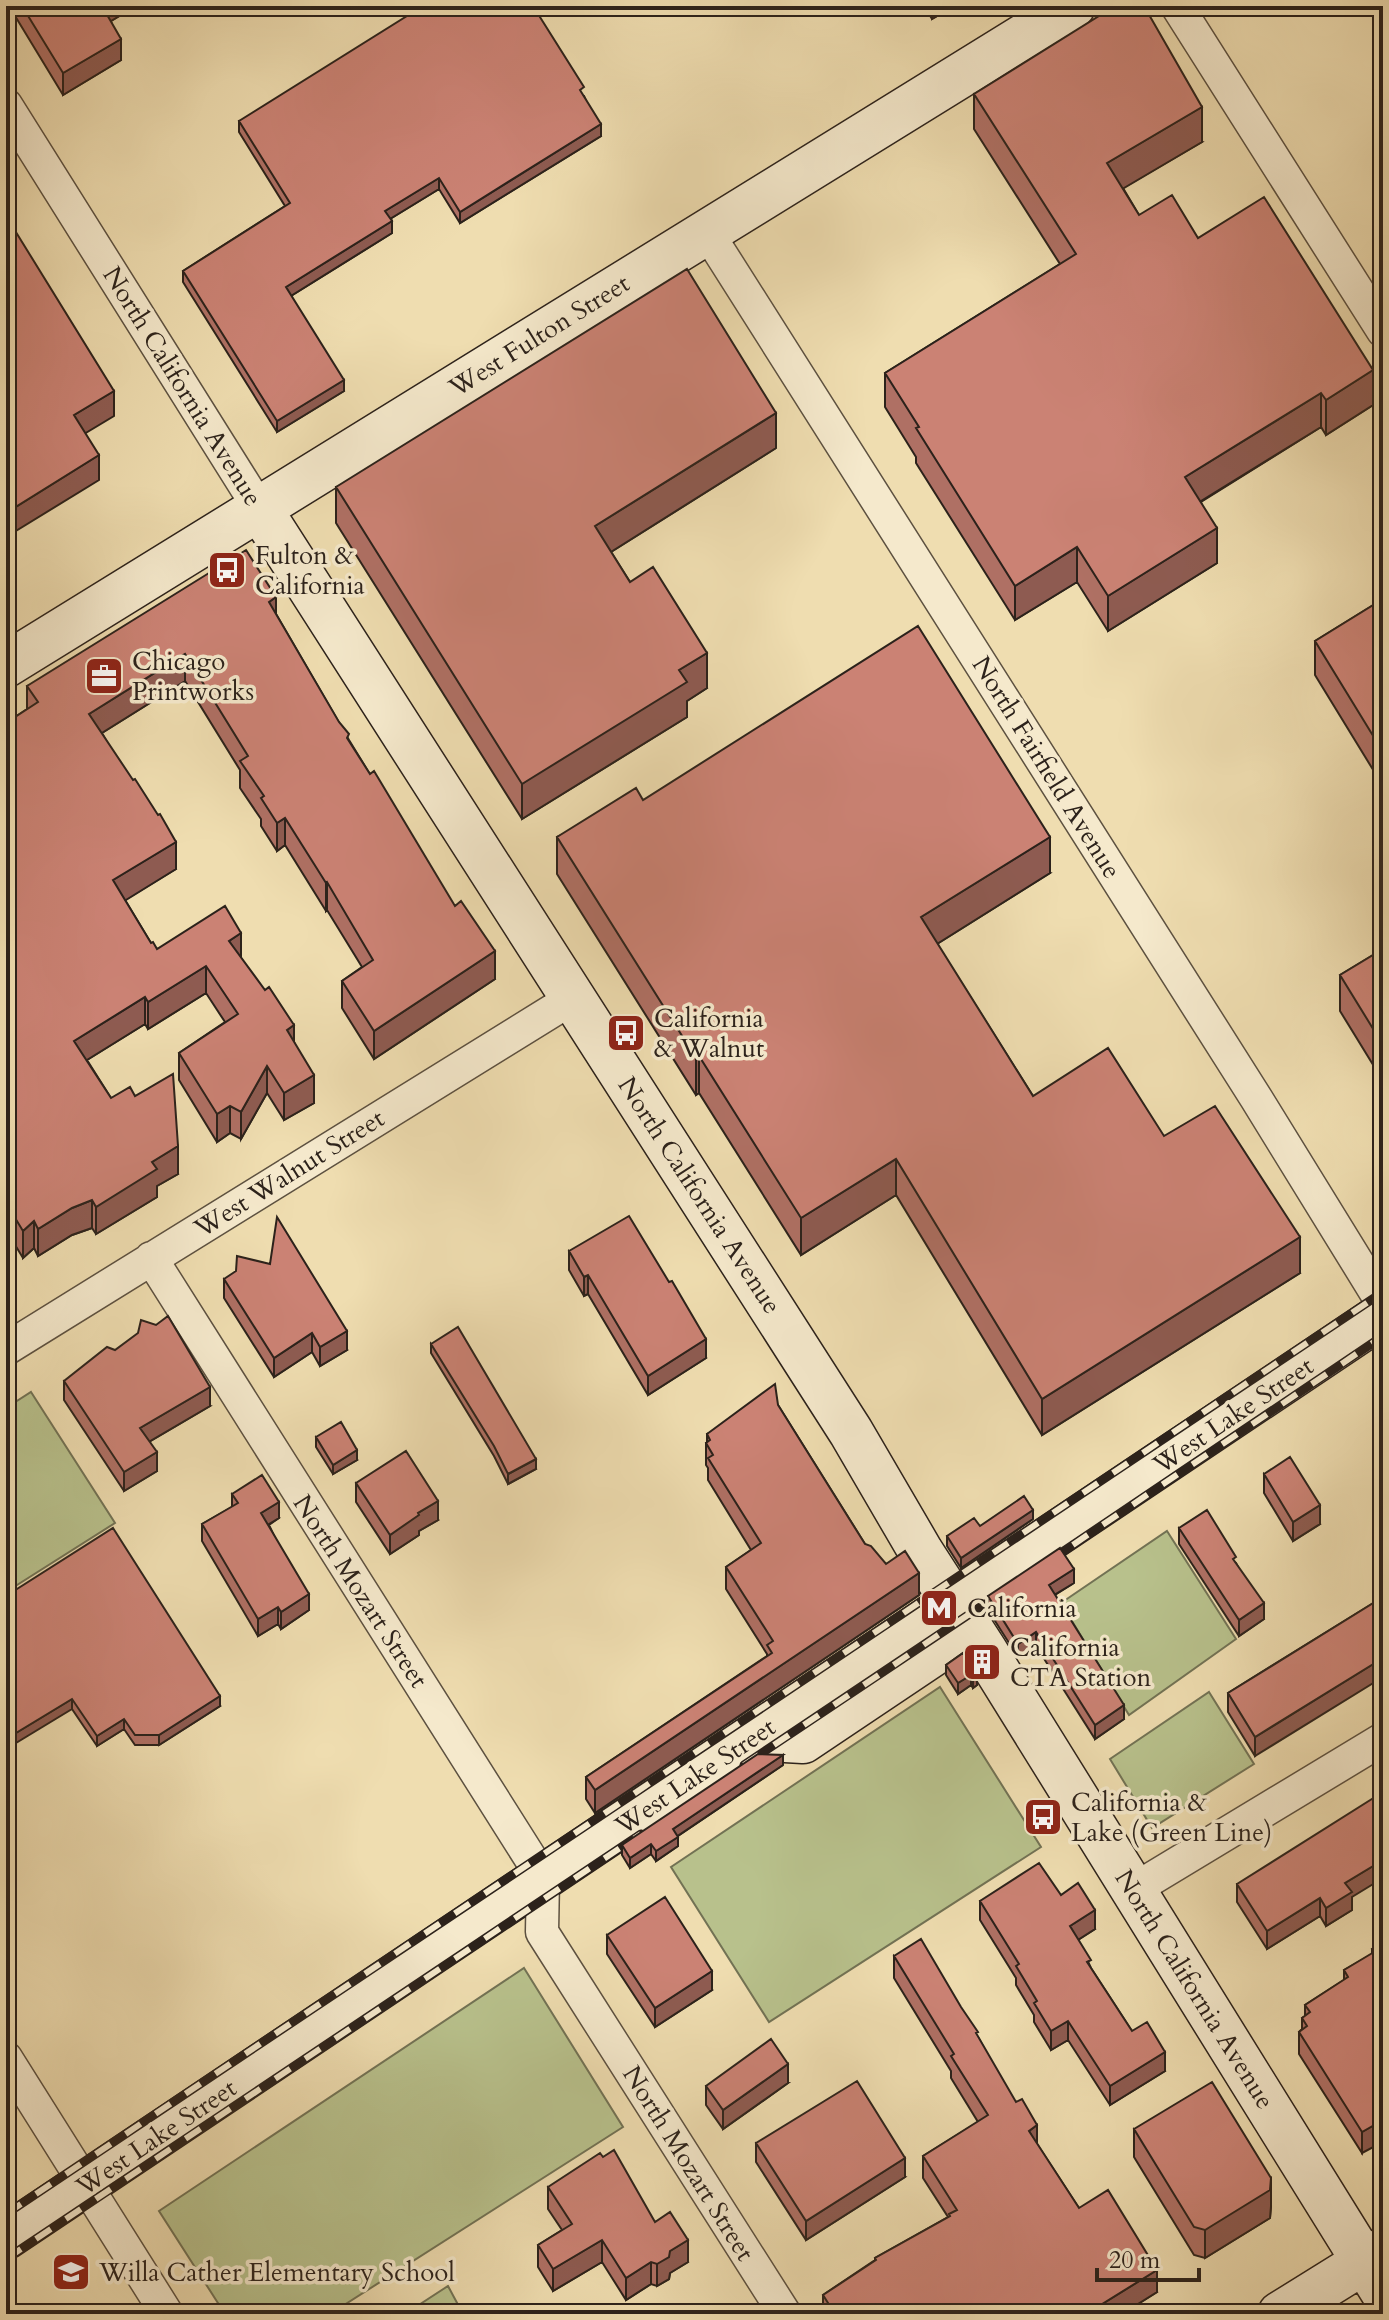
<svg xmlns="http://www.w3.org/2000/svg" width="1389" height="2320" font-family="Cardo,serif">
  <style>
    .green { fill: #b8c18c; stroke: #727254; stroke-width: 2 }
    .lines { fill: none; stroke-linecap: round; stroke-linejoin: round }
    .street-casing { stroke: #5d5140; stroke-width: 35 }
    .secondary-casing { stroke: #2c221b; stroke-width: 47 }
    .street { stroke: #f5e9cc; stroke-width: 32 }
    .secondary { stroke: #f5e9cc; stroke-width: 44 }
    .rail-casing { stroke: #2c221b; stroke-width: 9 }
    .rail { stroke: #f5e9cc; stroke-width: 6; stroke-dasharray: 18; stroke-linecap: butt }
    .wall { fill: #af7064; stroke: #2c221b; stroke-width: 2 }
    .shaded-wall { fill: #8e5b51; stroke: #2c221b; stroke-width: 2 }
    .building { fill: #cb8274; stroke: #2c221b; stroke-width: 2 }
    .labels { text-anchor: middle; stroke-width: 7; stroke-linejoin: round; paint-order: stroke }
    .street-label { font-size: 26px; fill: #2c221b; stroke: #f5e9cc }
    .poi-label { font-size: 26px; fill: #2c221b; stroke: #f5e9cc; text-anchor: start }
  </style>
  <rect width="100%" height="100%" fill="#efddb0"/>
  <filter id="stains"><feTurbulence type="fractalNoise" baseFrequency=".0025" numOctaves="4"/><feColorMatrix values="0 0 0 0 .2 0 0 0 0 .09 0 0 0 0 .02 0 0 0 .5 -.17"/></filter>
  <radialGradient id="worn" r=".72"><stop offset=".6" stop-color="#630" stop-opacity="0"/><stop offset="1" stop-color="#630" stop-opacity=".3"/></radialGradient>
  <path class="green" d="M31 1392 115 1523 6 1592V1408Z
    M1167 1531 1236 1639 1129 1715 1061 1603Z
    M940 1687 1041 1847 769 2022 671 1867Z
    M1209 1692 1254 1764 1152 1828 1110 1759Z
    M524 1968 623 2127 330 2314H225L159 2211Z
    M448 2286 463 2314H405Z"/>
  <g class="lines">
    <g class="street-casing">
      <path id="street" d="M1177 6 1383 331
        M6 105 259 508
        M707 232 1256 1098 1383 1304
        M151 1258 543 1878 542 1932 785 2314
        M6 1349 573 998
        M1133 1890 1383 1739
        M6 2058 167 2314"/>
    </g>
    <g class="secondary-casing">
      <path id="secondary" d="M259 508 851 1432 921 1552 985 1651 1383 2292
        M6 665 1073 6
        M752 1738 803 1741 970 1629
        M6 2237 1383 1315
        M1280 2314 1383 2250"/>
    </g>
    <use href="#street" class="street"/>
    <use href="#secondary" class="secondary"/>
    <g class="rail-casing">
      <path id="rail" d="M1043 1565 1383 1336
        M744 1765 1007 1589
        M6 2214 1383 1292
        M6 2259 641 1834"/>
    </g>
    <use href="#rail" class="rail"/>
  </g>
  <path class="wall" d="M9 6H136L111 21 121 60 63 95Z
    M924 6H954L932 19Z
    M974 94 1202 142 1123 188 1139 215 1198 238 1373 405 1326 435 1321 427 1201 502 1217 563 1108 631 1077 582 1015 620 916 463V457L885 407V373L1060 264 974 129Z
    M584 96 601 136 460 223 439 189 390 219 392 233 291 296 344 391 277 432 183 282V271L285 206 239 132V121Z
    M776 448 611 552 630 582 707 688 687 701V717L522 819 336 523V487Z
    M1383 599V786L1315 675V641Z
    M276 614 349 740 495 979 374 1059 342 1008V981L362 967 327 910 326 911 285 845 277 851 261 826V819L240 788V770L185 681 102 733 176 869 125 900 151 943 157 949 241 958 294 1042 314 1103 284 1120 267 1093 241 1139 230 1133 217 1142 179 1080V1053L225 1022 206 993 148 1029 145 1024 87 1060 111 1098 178 1174 157 1186V1197L96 1234 92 1228 72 1235 38 1256 34 1248 23 1258 6 1230V723L27 709V686Z
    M643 800 1050 873 937 944 1033 1096 1164 1136 1300 1273 1042 1435 896 1195 801 1255 699 1093 696 1095 557 874V837Z
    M1383 949V1081L1340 1011V975Z
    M569 1251 706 1358 648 1395 588 1294 584 1296 569 1270Z
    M224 1279 347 1350 320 1366 312 1352 274 1377 224 1298Z
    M431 1344 536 1469 508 1484 494 1456 431 1353Z
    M64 1381 210 1406 149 1442 157 1471 124 1491 64 1400Z
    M778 1405 865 1544 919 1595 595 1813 586 1799V1777L767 1656V1654L726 1589V1567L751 1550 708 1480V1468L706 1465V1443L707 1442V1434Z
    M316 1437 357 1460 333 1474 316 1447Z
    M1264 1474 1320 1524 1293 1541 1264 1493Z
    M356 1483 438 1520 419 1531V1535L390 1554 356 1502Z
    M232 1494 279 1518 269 1525 309 1610 281 1629 278 1624 258 1636 202 1541V1524L232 1507Z
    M1033 1519 961 1568 947 1546V1536Z
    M1179 1528 1236 1563 1264 1619 1239 1636 1179 1544Z
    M1074 1583 1055 1595 1124 1719 1095 1739 1036 1646 1018 1657 988 1610V1596Z
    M6 1596 220 1706 159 1745H135L124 1729 97 1746 72 1709Z
    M1383 1597 1255 1756 1228 1712V1693Z
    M963 1653 977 1685 973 1688 971 1685 958 1694 946 1675V1665Z
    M783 1765 678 1836V1846L656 1861 651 1854 630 1868 622 1855V1845Z
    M1237 1884 1352 1897V1910L1326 1926 1320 1916 1267 1949 1237 1902Z
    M1061 1895 1095 1929 1078 1940 1091 1968 1132 2031 1165 2071 1110 2105 1068 2040 1051 2050 1034 2022V2015L1016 1985V1978L980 1920V1901Z
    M607 1935 712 1990 655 2027 607 1954Z
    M1383 1942 1362 2153 1299 2054V2032L1302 2029V2018L1305 2016V2005L1344 1980V1970L1372 1954V1949Z
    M894 1956 978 2037 1037 2144 1079 2208 1157 2292 1122 2314H823V2295L875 2260V2258L948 2217 923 2178V2156L978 2122 951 2078V2071L894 1978Z
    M788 2083 723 2129 706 2105V2086Z
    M1134 2129 1271 2206 1270 2218 1205 2258 1194 2255 1134 2157Z
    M756 2143 905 2177 806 2240 756 2162Z
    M548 2187 655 2222 688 2262 670 2273 669 2279 657 2286 651 2284 626 2300 602 2262 553 2291 538 2267V2245L562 2230 548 2209Z"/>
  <path class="shaded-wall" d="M101 6H136L101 27Z
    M932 6H954L932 19Z
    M121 39V60L63 95V73Z
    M1202 107V142L1107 198V163Z
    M601 124V136L460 223V212Z
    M439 178V189L385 222V211Z
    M392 221V233L286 299V287Z
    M1373 370V405L1326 435V400Z
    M344 380V391L277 432V421Z
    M114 391V416L74 440V415Z
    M1321 393V427L1185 511V477Z
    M776 413V448L595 562V526Z
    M99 455V480L6 537V513Z
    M1217 528V563L1108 631V596Z
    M1077 547V582L1015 620V586Z
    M276 597V625L269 602Z
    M707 653V688L687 701V717L522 819V784L679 670Z
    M185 654V681L89 741V714Z
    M285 818V845L277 851V823Z
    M1050 837V873L921 954V917Z
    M176 842V869L113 908V880Z
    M327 882V910L326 911V883Z
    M241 933V960L229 941Z
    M495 951V979L374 1059V1031Z
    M206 966V993L148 1029V1002Z
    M145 997V1024L74 1068V1041Z
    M294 1025V1053L287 1030Z
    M699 1056V1093L696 1095V1058Z
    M267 1066V1093L241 1139V1112Z
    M314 1075V1103L284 1120V1093Z
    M230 1106V1133L217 1142V1114Z
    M178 1146V1174L157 1186V1197L96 1234V1207L152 1162Z
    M896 1159V1195L801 1255V1218Z
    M92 1200V1228L72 1235 38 1256V1229L72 1208Z
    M34 1221V1248L23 1258V1231Z
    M1300 1237V1273L1042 1435V1399Z
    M588 1275V1294L584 1296V1277Z
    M347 1331V1350L320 1366V1347Z
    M312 1333V1352L274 1377V1358Z
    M706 1339V1358L648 1395V1376Z
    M210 1387V1406L140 1447V1428Z
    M357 1450V1460L333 1474V1465Z
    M157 1452V1471L124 1491V1472Z
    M536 1459V1469L508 1484V1474Z
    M438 1501V1520L419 1531V1535L390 1554V1535L418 1513Z
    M279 1502V1518L261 1529V1513Z
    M1320 1505V1524L1293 1541V1522Z
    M1033 1510V1519L961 1568V1558Z
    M1074 1569V1583L1049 1598V1585Z
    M919 1573V1595L595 1813V1790Z
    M309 1594V1610L281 1629V1612Z
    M1264 1603V1619L1239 1636V1620Z
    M278 1607V1624L258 1636V1619Z
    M1036 1632V1646L1018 1657V1644Z
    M1383 1658V1677L1255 1756V1737Z
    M977 1674V1685L973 1688V1677Z
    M971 1675V1685L958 1694V1683Z
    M220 1696V1706L159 1745V1735Z
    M72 1699V1709L6 1749V1739Z
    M1124 1705V1719L1095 1739V1725Z
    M124 1719V1729L97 1746V1736Z
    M783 1755V1765L673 1839V1829Z
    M678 1837V1846L656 1861V1851Z
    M651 1844V1854L630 1868V1858Z
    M1383 1860V1878L1352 1897V1910L1326 1926V1908L1345 1883Z
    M1320 1898V1916L1267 1949V1931Z
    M1095 1910V1929L1070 1945V1926Z
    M712 1971V1990L655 2027V2008Z
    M1068 2021V2040L1051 2050V2031Z
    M1165 2052V2071L1110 2105V2086Z
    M788 2064V2083L723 2129V2110Z
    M1383 2120V2142L1362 2153V2132Z
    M1037 2125V2147L1029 2131Z
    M905 2158V2177L806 2240V2221Z
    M1271 2178V2206L1270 2218 1205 2258V2230Z
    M602 2240V2262L553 2291V2269Z
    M688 2240V2262L670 2273 669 2279 657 2286V2264L670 2251Z
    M651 2262V2284L626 2300V2278Z
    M1157 2270V2292L1122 2314H1086Z"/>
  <path class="building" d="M22 6H102L121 39 63 73Z
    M423 6H533L584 87 580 90 601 124 460 212 439 178 385 211 392 221 286 287 344 380 277 421 183 271 290 203 239 121Z
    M1115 6H1144L1202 107 1107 163 1139 215 1172 195 1198 238 1264 197 1373 370 1326 400 1321 393 1185 477 1217 528 1108 596 1077 547 1015 586 916 428 919 427 885 373 1076 254 974 94Z
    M6 216 114 391 74 415 99 455 6 513Z
    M687 269 776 413 595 526 630 582 653 567 707 653 679 670 687 682 522 784 336 487Z
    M246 550 276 597 269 602 339 722 349 734 347 738 370 774 374 771 455 906 461 901 495 951 374 1031 342 981 373 960 327 882 326 883 285 818 277 823 261 798 264 796 240 761 248 756 185 654 89 714 133 780 135 779 158 815 160 814 176 842 113 880 151 943 153 942 157 949 225 906 241 933 229 941 265 990 269 987 294 1025 287 1030 314 1075 284 1093 267 1066 241 1112 230 1106 217 1114 179 1053 238 1014 206 966 148 1002 145 997 74 1041 111 1098 130 1087 135 1096 173 1074 178 1146 152 1162 157 1169 96 1207 92 1200 72 1208 38 1229 34 1221 23 1231 6 1203V723L38 702 27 686Z
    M1383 599V752L1315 641Z
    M918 626 1050 837 921 917 1033 1096 1108 1048 1164 1136 1215 1106 1300 1237 1042 1399 896 1159 801 1218 699 1056 696 1058 557 837 636 788 643 800Z
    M1383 949V1045L1340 975Z
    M629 1216 669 1282 672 1281 706 1339 648 1376 588 1275 584 1277 569 1251Z
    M277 1217 347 1331 320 1347 312 1333 274 1358 224 1279 236 1271 237 1256 270 1264Z
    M168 1316 210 1387 140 1428 157 1452 124 1472 64 1381 107 1347 115 1350 138 1333 141 1320 156 1325Z
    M458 1327 536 1459 508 1474 494 1446 431 1344Z
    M775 1384 778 1405 865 1544 871 1546 886 1564 905 1551 919 1573 595 1790 586 1777 772 1653 767 1645 773 1641 726 1567 761 1543 708 1458 713 1455 706 1443 710 1440 707 1434Z
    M341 1422 357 1450 333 1465 316 1437Z
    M406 1451 438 1501 418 1513 419 1515 390 1535 356 1483Z
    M1290 1457 1320 1505 1293 1522 1264 1474Z
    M262 1475 279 1502 261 1513 309 1594 281 1612 278 1607 258 1619 202 1524 238 1503 232 1494Z
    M1024 1496 1033 1510 961 1558 947 1536 974 1518 980 1526Z
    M1207 1510 1236 1557 1233 1559 1264 1603 1239 1620 1179 1528Z
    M113 1528 220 1696 159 1735H135L124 1719 97 1736 72 1699 6 1739V1596Z
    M1060 1548 1074 1569 1049 1585 1124 1705 1095 1725 1036 1632 1018 1644 988 1596Z
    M1383 1597V1658L1255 1737 1228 1693Z
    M963 1653 977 1674 973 1677 971 1675 958 1683 946 1665Z
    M758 1754 783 1755 673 1829 678 1837 656 1851 651 1844 630 1858 622 1845Z
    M1383 1792V1860L1345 1883 1352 1892 1326 1908 1320 1898 1267 1931 1237 1884Z
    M1039 1863 1061 1895 1078 1883 1095 1910 1070 1926 1091 1960 1087 1962 1132 2031 1147 2022 1165 2052 1110 2086 1068 2021 1051 2031 1034 2003 1037 2001 1016 1966 1019 1964 980 1901Z
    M665 1897 712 1971 655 2008 607 1935Z
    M921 1939 961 2007 978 2032 976 2033 1016 2102 1022 2099 1037 2125 1029 2131 1079 2208 1108 2190 1157 2270 1086 2314H835L823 2295 876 2260 875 2258 950 2216 949 2214 957 2210 923 2156 988 2115 951 2056 954 2054 894 1956Z
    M1383 1942V2120L1362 2132 1299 2032 1307 2026 1302 2018 1310 2012 1305 2005 1348 1977 1344 1970 1374 1952 1372 1949Z
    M771 2039 788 2064 723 2110 706 2086Z
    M857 2081 905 2158 806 2221 756 2143Z
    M1212 2082 1271 2178 1270 2190 1205 2230 1194 2227 1134 2129Z
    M614 2150 655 2222 670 2212 688 2240 670 2251 669 2257 657 2264 651 2262 626 2278 602 2240 553 2269 538 2245 572 2224 548 2187 600 2153 603 2157Z"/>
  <defs>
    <g id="bus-square" transform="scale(2)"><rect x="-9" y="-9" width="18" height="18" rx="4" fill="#8f2418" stroke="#f5e9cc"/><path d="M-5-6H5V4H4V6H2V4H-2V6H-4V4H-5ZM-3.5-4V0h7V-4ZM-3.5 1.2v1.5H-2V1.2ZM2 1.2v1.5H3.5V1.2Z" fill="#fff"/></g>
    <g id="office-square" transform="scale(2)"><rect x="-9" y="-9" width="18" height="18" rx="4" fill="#8f2418" stroke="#f5e9cc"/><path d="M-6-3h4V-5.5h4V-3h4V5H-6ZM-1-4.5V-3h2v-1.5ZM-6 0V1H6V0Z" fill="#fff"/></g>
    <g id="metro-square" transform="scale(2)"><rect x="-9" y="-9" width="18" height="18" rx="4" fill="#8f2418" stroke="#f5e9cc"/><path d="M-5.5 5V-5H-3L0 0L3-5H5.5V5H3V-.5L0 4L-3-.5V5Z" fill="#fff"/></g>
    <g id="building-square" transform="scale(2)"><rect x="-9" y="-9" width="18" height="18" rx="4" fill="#8f2418" stroke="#f5e9cc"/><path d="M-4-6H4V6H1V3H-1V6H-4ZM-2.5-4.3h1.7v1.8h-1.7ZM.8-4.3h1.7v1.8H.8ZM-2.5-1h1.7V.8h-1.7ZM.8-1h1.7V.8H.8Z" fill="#fff"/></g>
    <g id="school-square" transform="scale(2)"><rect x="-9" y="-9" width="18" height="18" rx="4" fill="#8f2418" stroke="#f5e9cc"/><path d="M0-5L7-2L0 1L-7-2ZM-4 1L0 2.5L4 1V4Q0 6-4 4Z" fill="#fff"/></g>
  </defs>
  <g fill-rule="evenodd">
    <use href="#bus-square" x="227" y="570"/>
    <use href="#office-square" x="104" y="676"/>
    <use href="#bus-square" x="626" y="1033"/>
    <use href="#metro-square" x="939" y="1608"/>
    <use href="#building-square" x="982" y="1662"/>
    <use href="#bus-square" x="1043" y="1817"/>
    <use href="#school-square" x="71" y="2272"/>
  </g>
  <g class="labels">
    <g class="street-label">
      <text transform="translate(539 335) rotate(-32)" y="9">West Fulton Street</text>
      <text transform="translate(183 386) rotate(58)" y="9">North California Avenue</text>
      <text transform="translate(1047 767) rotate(58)" y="9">North Fairfield Avenue</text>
      <text transform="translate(289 1173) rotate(-32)" y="9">West Walnut Street</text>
      <text transform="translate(700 1195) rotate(57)" y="9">North California Avenue</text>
      <text transform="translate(1233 1415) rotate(-34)" y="9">West Lake Street</text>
      <text transform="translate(361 1591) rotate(57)" y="9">North Mozart Street</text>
      <text transform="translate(695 1776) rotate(-34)" y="9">West Lake Street</text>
      <text transform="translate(1195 1989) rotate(58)" y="9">North California Avenue</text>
      <text transform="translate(156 2137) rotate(-34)" y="9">West Lake Street</text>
      <text transform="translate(689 2163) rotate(58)" y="9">North Mozart Street</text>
    </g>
    <g class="poi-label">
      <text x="255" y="564">Fulton &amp;<tspan x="255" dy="30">California</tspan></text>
      <text x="132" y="670">Chicago<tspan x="132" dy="30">Printworks</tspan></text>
      <text x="654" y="1027">California<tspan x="654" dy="30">&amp; Walnut</tspan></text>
      <text x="967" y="1617">California</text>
      <text x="1010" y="1656">California<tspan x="1010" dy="30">CTA Station</tspan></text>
      <text x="1071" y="1811">California &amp;<tspan x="1071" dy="30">Lake (Green Line)</tspan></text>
      <text x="99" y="2281">Willa Cather Elementary School</text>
    </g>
  </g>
  <rect width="1389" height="2320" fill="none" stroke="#efddb0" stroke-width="32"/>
  <rect x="8" y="8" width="1373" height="2304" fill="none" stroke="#2c221b" stroke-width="4"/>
  <rect x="16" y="16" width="1357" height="2288" fill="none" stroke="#2c221b" stroke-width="2"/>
  <path d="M1097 2268v12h102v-12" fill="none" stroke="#2c221b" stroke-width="4"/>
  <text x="1109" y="2268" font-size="24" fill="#2c221b" stroke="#f5e9cc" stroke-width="6" paint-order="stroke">20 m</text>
  <rect width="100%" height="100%" filter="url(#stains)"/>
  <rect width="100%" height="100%" fill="url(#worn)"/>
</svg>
